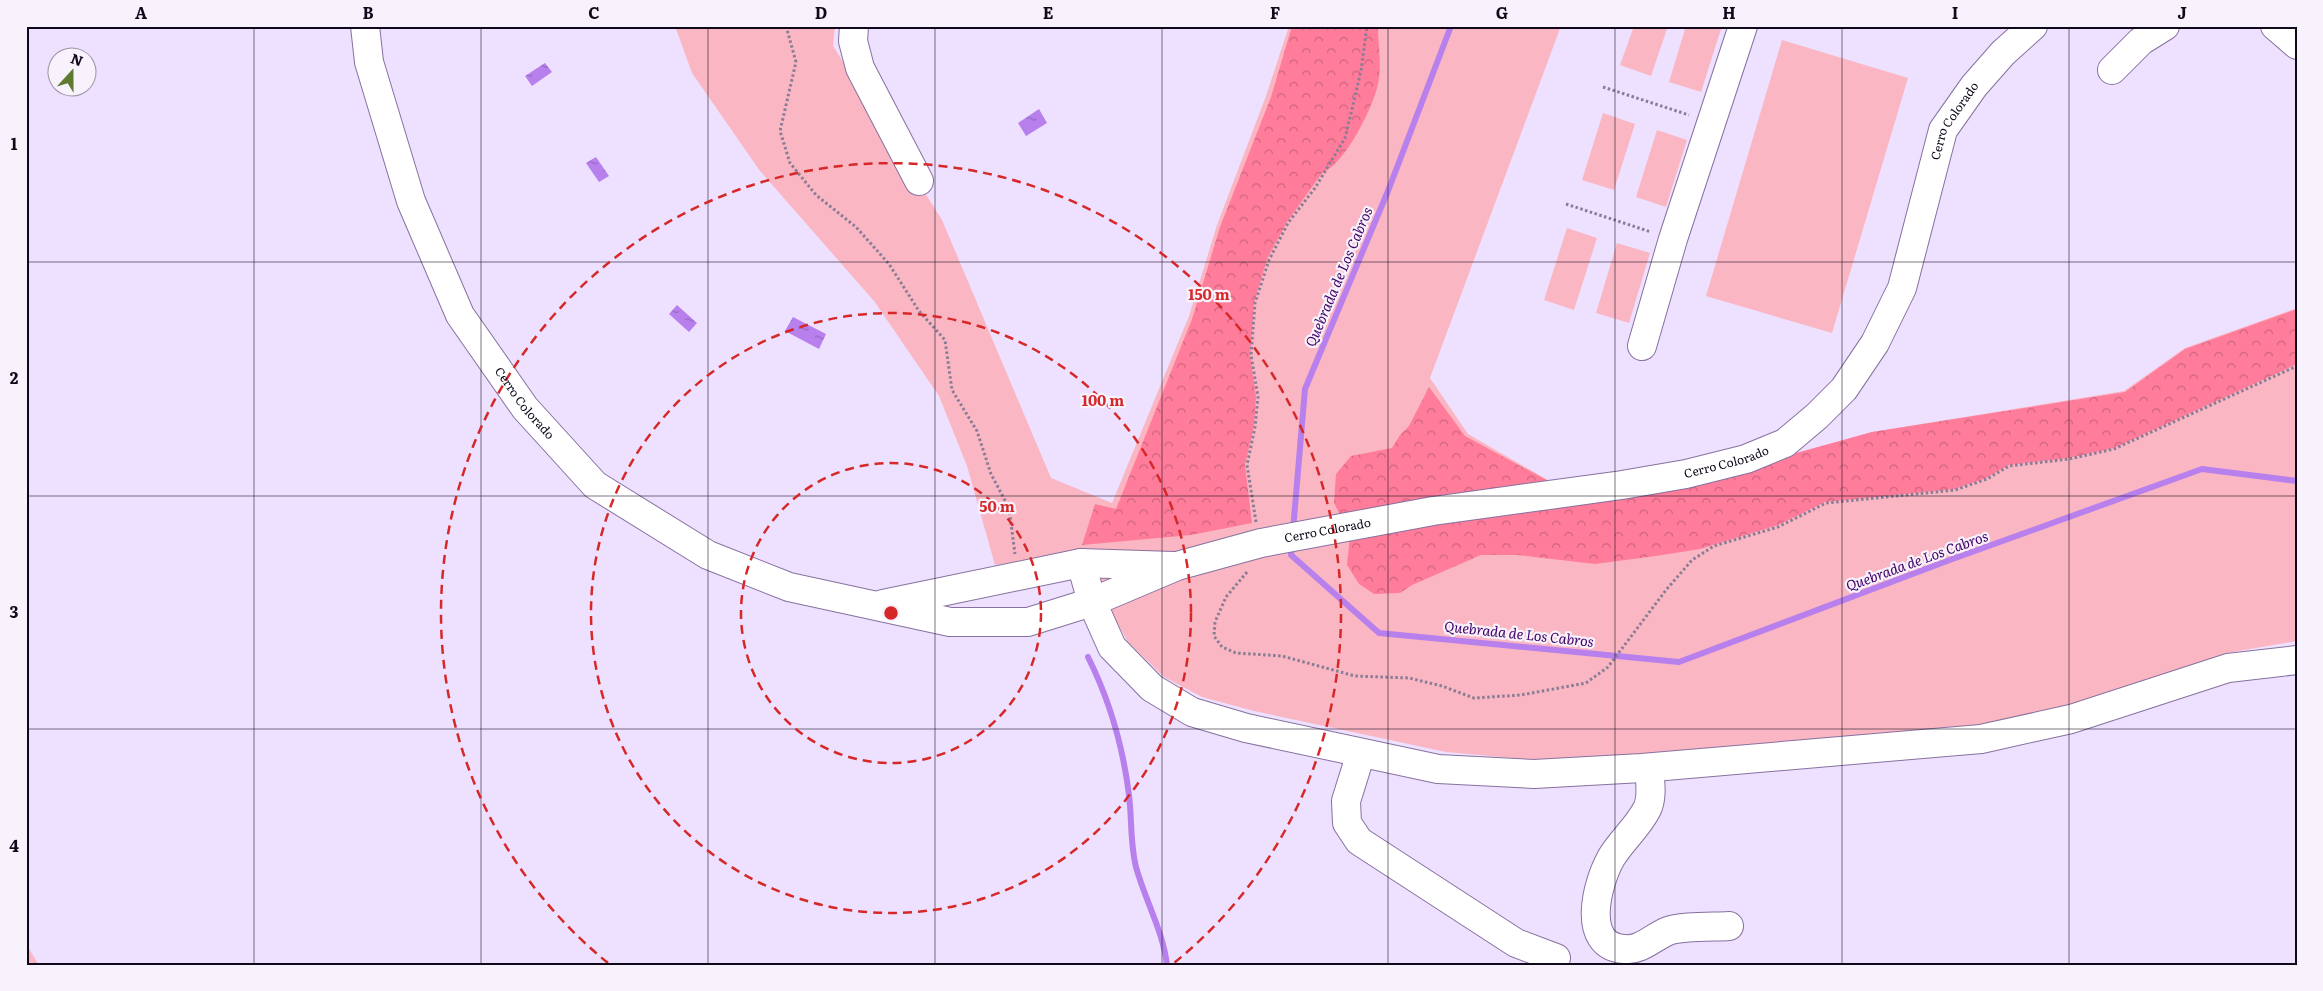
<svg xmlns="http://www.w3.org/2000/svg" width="2323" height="991" font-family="Literata,serif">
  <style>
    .grass { fill: #fab7c3 }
    .forest { fill: url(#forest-crowns) }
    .water { fill: url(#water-ripples) }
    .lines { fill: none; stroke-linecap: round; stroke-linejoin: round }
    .stream { stroke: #b880ec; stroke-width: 6 }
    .minor-casing { stroke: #87719f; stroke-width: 30 }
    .path { stroke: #897d96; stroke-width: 3; stroke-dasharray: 2.5 2.5; stroke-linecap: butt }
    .minor { stroke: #fff; stroke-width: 28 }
    .grid { fill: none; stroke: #110819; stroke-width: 1; stroke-opacity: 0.55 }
    .ring { fill: none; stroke: #d62828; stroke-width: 2.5; stroke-dasharray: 9 6 }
    .labels { text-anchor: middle; stroke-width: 4.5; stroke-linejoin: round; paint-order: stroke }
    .street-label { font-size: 12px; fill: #110819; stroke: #f7f2fc }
    .water-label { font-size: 14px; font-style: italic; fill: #410067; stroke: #f7f2fc }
    .centre { fill: #d62828; stroke: #f7f2fc; stroke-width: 2.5 }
    .ring-label { font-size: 15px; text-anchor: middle; font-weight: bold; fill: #d62828; stroke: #f7f2fc; stroke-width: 4.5; stroke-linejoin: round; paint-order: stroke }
    .neatline { fill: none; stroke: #110819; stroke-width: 2 }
    .grid-label { font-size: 16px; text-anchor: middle; font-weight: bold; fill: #110819 }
  </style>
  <defs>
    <pattern id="forest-crowns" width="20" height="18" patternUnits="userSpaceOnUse" patternTransform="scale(1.25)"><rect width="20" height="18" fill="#ff7c9b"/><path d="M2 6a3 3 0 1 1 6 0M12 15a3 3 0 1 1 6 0" fill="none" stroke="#cd647e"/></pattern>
    <pattern id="water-ripples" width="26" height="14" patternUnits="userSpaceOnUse" patternTransform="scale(1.25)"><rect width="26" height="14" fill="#b880ec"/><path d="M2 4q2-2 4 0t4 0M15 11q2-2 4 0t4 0" fill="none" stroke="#9467be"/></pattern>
  </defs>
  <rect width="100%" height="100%" fill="#eee0ff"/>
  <path class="grass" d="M675 26H835L833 46 942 220 1051 478 1112 503 1189 316 1217 225 1266 96 1289 26H1561L1430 378 1468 434 1579 498 1775 460 1872 432 2124 391 2185 348 2297 308V641L2227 653 2066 709 1985 726 1639 757 1534 760 1446 752 1254 711 1202 697 1164 677 1128 642 1094 583 1084 552 995 565 967 466 939 396 874 301 760 171 692 73Z
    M1634 26H1668L1651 76 1620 65Z
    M1686 26H1722L1701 92 1669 82Z
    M1782 40 1908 78 1832 333 1706 296Z
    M1603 113 1635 124 1614 190 1582 180Z
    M1657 130 1687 140 1666 207 1636 197Z
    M1567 228 1597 238 1574 310 1544 300Z
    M1617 243 1650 253 1629 323 1596 313Z
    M26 944 39 965H26Z"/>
  <path class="forest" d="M1292 26H1378C1378 44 1382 66 1378 84 1373 108 1345 164 1322 173L1287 222 1267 259 1254 303 1250 355 1256 397 1254 426 1245 465 1252 523 1191 535 1082 545 1095 504 1116 509 1192 319 1220 227 1271 97Z
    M2297 309V364L2114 448 2068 458 2009 465 1986 478 1955 489 1825 502 1778 525 1700 549 1656 556 1595 564 1518 555H1481L1412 585 1400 593 1374 594 1359 584 1347 565 1350 535 1334 503 1336 474 1351 456 1392 448 1400 435 1409 426 1429 387 1465 436 1580 498 1774 459 1872 432 2125 392 2185 349Z"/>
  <path class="water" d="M545 63 552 72 532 86 525 76Z
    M1039 109 1047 123 1026 136 1018 123Z
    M596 157 609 176 599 182 586 163Z
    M677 305 697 323 689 332 669 314Z
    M793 317 826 334 819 349 785 331Z"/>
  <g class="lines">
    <path class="stream" d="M1293 530 1305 389 1388 191 1451 26
      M1292 543 1291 555 1379 633 1679 662 1947 561 2202 469 2297 481
      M1088 657C1109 699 1123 747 1129 795 1132 819 1130 843 1136 867 1145 900 1163 931 1167 965"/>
    <g class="minor-casing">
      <g id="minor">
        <path id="s1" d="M365 26 369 62 411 201 460 315 525 408 595 485 708 555 789 587 950 622H1028L1092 602 1177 566 1261 543 1433 511 1622 485 1686 474 1746 459 1785 443 1817 416 1844 389 1875 343 1902 288 1943 130 1974 86 2003 53 2033 26"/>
        <path d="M854 26 853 41 860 68 919 181"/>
        <path d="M2275 26 2297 45"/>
        <path d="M2112 70 2141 41 2165 26"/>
        <path d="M1642 346 1673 239 1743 26"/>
        <path d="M1081 563 1092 602 1112 647 1152 688 1192 712 1246 728 1438 769 1534 774 1642 768 1981 739 2071 719 2228 668 2297 660"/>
        <path d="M883 604 1081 563 1173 566"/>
        <path d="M1361 753 1346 801 1347 823 1359 841 1516 943 1556 958"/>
        <path d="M1649 768C1650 781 1653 797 1647 809 1638 827 1621 841 1611 858 1597 883 1580 946 1624 949 1641 951 1653 937 1668 931 1681 926 1714 927 1729 926"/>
      </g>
    </g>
    <path class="path" d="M786 26 796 62 780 131 790 163 816 195 856 227 889 264 919 311 945 340 952 390 977 431 991 474 1009 508 1015 554
      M1603 87 1689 115
      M1566 204 1651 232
      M1256 522 1247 465 1255 427 1258 397 1251 355 1255 303 1269 260 1288 223 1315 188 1345 138 1361 71 1367 26
      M1247 572 1226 597 1215 622 1214 636 1222 647 1236 653 1282 656 1355 676 1409 678 1442 686 1474 698 1521 695 1586 683 1608 667 1666 590 1692 560 1714 546 1778 527 1826 503 1955 490 1987 479 2009 466 2069 459 2114 449 2297 366"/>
    <use href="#minor" class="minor"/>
  </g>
  <path class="grid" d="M254 26V965M481 26V965M708 26V965M935 26V965M1162 26V965M1388 26V965M1615 26V965M1842 26V965M2069 26V965M26 262H2297M26 496H2297M26 729H2297"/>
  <g class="ring">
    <circle cx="891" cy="613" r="150"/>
    <circle cx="891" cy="613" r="300"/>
    <path d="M608 963A450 450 0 1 1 1174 963"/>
  </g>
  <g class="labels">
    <g class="street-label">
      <text dy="4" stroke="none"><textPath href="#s1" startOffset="2140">Cerro Colorado</textPath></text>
      <text dy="4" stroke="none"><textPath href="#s1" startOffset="415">Cerro Colorado</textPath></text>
      <text dy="4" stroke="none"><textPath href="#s1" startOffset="1705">Cerro Colorado</textPath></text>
      <text dy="4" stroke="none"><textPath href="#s1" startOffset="1300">Cerro Colorado</textPath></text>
    </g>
    <g class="water-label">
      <text transform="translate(1339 277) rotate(-67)" y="5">Quebrada de Los Cabros</text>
      <text transform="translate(1917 561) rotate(-20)" y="5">Quebrada de Los Cabros</text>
      <text transform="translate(1519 634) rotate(6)" y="5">Quebrada de Los Cabros</text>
    </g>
  </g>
  <circle cx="891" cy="613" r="8" class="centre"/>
  <g class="ring-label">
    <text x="1209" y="300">150 m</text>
    <text x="1103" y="406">100 m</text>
    <text x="997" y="512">50 m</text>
  </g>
  <rect width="2323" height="991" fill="none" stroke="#f7f2fc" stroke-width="55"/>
  <g transform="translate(72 72) rotate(21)"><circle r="24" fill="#f7f2fc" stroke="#9b94a1"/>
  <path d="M0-4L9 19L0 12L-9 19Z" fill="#5e7a2e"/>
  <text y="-8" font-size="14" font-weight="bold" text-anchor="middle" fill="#110819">N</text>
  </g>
  <rect x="28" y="28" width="2268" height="936" class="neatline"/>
  <g class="grid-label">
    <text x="141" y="19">A</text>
    <text x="368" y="19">B</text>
    <text x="594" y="19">C</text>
    <text x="821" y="19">D</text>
    <text x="1048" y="19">E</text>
    <text x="1275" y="19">F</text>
    <text x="1502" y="19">G</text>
    <text x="1729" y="19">H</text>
    <text x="1955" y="19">I</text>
    <text x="2182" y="19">J</text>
    <text x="14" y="150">1</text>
    <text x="14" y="384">2</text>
    <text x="14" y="618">3</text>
    <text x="14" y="852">4</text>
  </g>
</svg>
